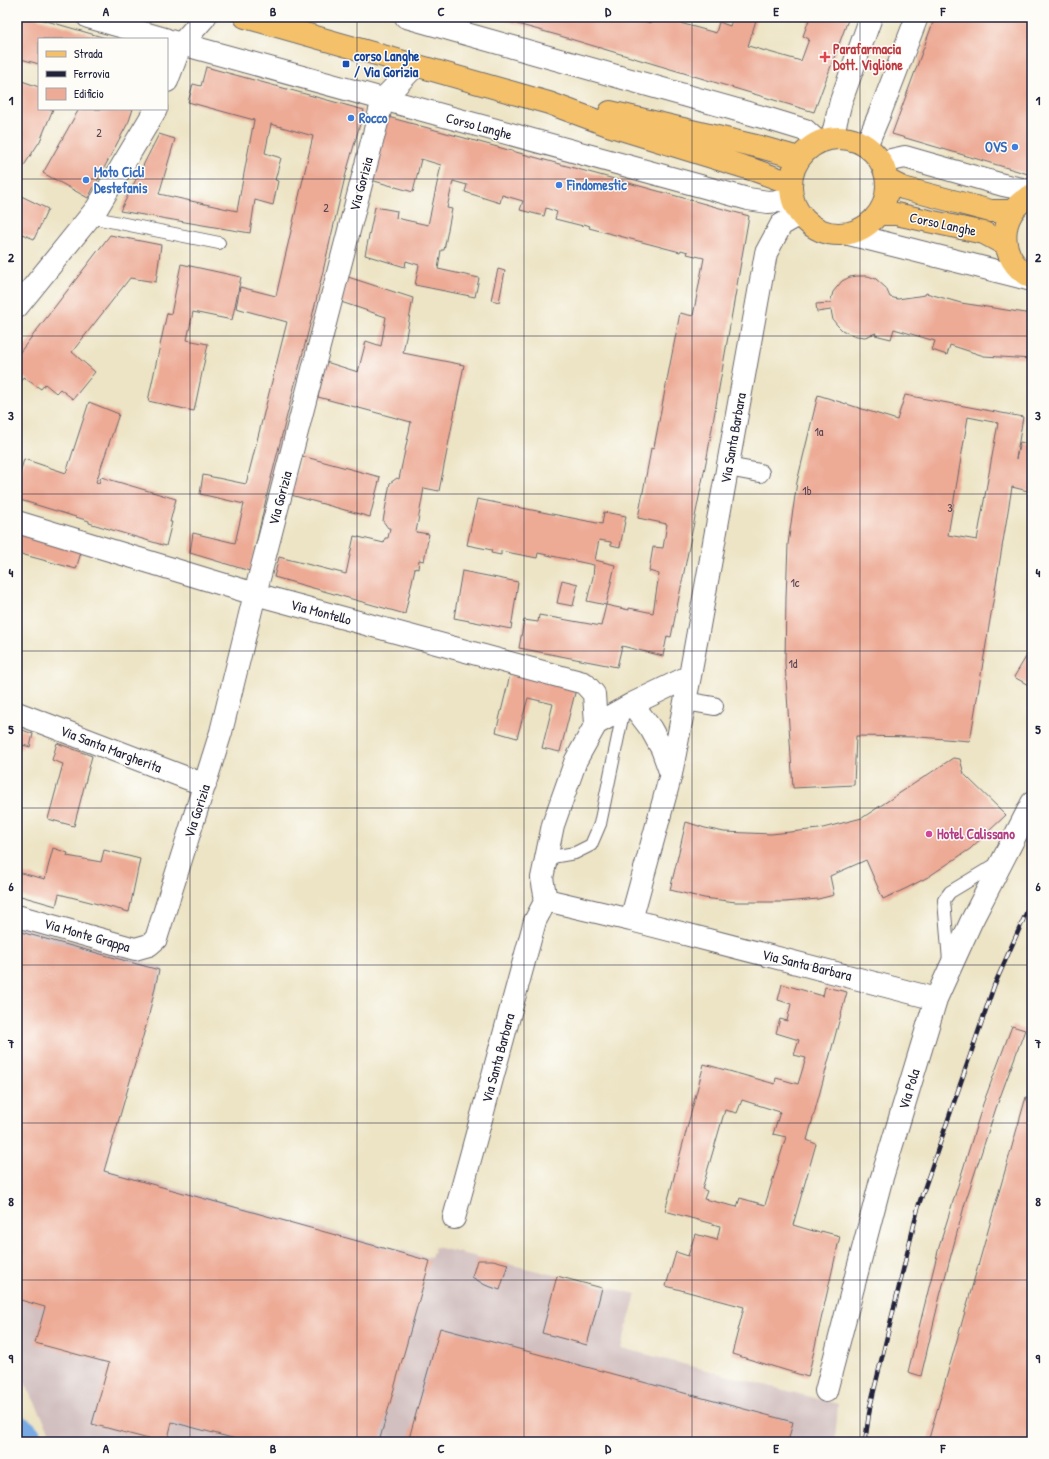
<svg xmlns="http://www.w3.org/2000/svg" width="1049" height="1459" font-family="'Patrick Hand',sans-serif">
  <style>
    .industrial { fill: #d2bfc0 }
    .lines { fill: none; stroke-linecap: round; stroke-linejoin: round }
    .river { stroke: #78aae4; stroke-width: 48 }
    .building { fill: #edaa95; fill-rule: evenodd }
    .service-casing { stroke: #69666b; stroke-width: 14 }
    .pedestrian-casing { stroke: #69666b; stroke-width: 20 }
    .minor-casing { stroke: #69666b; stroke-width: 24 }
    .primary-casing { stroke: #69666b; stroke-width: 24 }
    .service { stroke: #fff; stroke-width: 12 }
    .pedestrian { stroke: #fff; stroke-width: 18 }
    .minor { stroke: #fff; stroke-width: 22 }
    .primary { stroke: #f4c16a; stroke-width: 22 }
    .rail-casing { stroke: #22223b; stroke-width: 4.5 }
    .rail { stroke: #fdfcf7; stroke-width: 3; stroke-dasharray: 9; stroke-linecap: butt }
    .grid { fill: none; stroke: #22223b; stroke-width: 1; stroke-opacity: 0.55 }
    .health-dot { fill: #e0444e; stroke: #fdfcf7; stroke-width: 1.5 }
    .transit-dot { fill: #1a4fb4; stroke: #fdfcf7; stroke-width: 1.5 }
    .shop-dot { fill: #3f7fe0; stroke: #fdfcf7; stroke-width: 1.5 }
    .hotel-dot { fill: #d1479c; stroke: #fdfcf7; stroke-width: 1.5 }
    .labels { text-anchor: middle; stroke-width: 3; stroke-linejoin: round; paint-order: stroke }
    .number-label { font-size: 12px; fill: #554452 }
    .health-label { font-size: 14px; font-weight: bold; fill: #be3a42; stroke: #fdfcf7; text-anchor: start }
    .transit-label { font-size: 14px; font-weight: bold; fill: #164399; stroke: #fdfcf7; text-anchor: start }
    .shop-label { font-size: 14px; font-weight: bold; fill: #366cbe; stroke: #fdfcf7; text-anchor: start }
    .street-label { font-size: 14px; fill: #22223b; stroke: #fdfcf7 }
    .hotel-label { font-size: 14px; font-weight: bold; fill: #b23c85; stroke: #fdfcf7; text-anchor: start }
    .neatline { fill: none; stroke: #22223b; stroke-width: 1.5 }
    .grid-label { font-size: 13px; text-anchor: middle; font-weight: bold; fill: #22223b }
  </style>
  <rect width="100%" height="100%" fill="#fdfcf7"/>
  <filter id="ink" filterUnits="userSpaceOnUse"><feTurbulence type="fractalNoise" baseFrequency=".025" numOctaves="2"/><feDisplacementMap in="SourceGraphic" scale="8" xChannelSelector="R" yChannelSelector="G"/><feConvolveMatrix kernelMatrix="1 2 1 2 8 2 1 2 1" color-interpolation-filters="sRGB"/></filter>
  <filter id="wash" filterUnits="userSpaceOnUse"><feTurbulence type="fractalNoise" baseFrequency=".012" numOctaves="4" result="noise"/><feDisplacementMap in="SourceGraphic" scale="16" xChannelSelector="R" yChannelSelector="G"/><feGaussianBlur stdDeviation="0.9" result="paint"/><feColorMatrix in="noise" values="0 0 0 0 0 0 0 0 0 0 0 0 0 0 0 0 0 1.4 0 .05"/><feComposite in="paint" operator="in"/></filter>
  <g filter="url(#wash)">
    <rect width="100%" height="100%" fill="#ede4c5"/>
    <path class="industrial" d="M17 925 163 967 105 1169 431 1258 435 1247 636 1294 621 1348 838 1404 835 1442H55L19 1371 17 1369Z"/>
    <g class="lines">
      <path class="river" d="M17 1440 19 1442"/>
    </g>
    <g id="blocks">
      <path class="building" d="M17 17H33L109 39H39V64L17 58Z
        M492 17H628L651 23 653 17H674L673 21 716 33 719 22 730 26 733 17H757L748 46 801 61 809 39 803 36 810 17H849L814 112 557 35Z
        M935 17H1032V169L1028 174 892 134Z
        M206 67 364 110 345 177 315 305 268 490 250 571 190 553 193 533 235 543 244 504 200 494 203 475 246 484 287 322 236 308 240 287 276 296 313 136 271 124 265 153 281 158 275 180 278 181 273 205 255 200 250 233 120 211 159 134 175 139 159 194 237 211 254 120 188 102 193 84 201 86Z
        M19 80 39 87V109H53L40 141 23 167 17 164V85Z
        M79 109H133L129 121 88 198 43 173Z
        M388 117 749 216 707 457 671 637 667 636 663 656 622 646 617 667 519 648 524 620 538 622 539 615 601 626 606 605 629 610V608L653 613 659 574 649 571 653 547 663 548 667 524 638 518 650 455 651 448 653 449 654 447 680 313 693 316 704 258 687 254 688 252 681 250 680 252 589 228 590 226 584 224 583 226 555 219 557 212 546 208 544 216 520 210 523 201 502 195 500 203 465 192 467 185 453 181 447 208 452 209 444 250H441L438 269 479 278 475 297 415 285 419 265 406 261 405 267 365 255 375 207 397 211 396 218 428 225 441 165 421 159 413 192 371 180Z
        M17 194 48 209 34 239 17 232Z
        M110 235 161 245 156 282 130 278 72 352 95 372 73 399 60 389 56 393 45 384 41 389 23 377 17 396V356Z
        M181 264 241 277 232 320 193 312 187 340 208 344 194 411 148 401 167 313 171 314Z
        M498 269 505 271 499 302 491 300Z
        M857 276H868L876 279 886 288 890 297 898 299 925 295 926 293 961 303 1032 314V359L984 356 950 345 947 355 932 350 935 341 894 329 891 339 875 335 876 333 865 337 857 336 850 334 842 330 837 325 833 320 831 310 817 312 816 304 830 303 833 292 842 281 850 277Z
        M348 277 413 298 403 353 464 365 439 491 424 488 416 532 429 534 424 561 419 560 418 569 415 568 405 614 274 577 279 557 346 574 354 536 384 543 385 538H388L390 528H388L383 521 390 483 397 478 399 479 411 422 318 397 326 362 358 372 366 341 381 346 386 317 341 302Z
        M818 395 897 420 905 395 1023 417 1016 459 1020 442 1032 445V492L1012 487 970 741 920 737 856 736 854 785 793 788 785 663 786 597 788 544 797 482ZM968 417 998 423 977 540 948 535Z
        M89 402 119 414 96 482 99 483 101 477 176 499 170 522H172L166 546 89 523V521L17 499V484L24 459 66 473Z
        M302 456 380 477 370 517 291 495Z
        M477 499 602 524 604 512 626 516 620 547 611 545V542L599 540 595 560 615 565 606 605 587 601 593 577 594 565 538 553 537 558 501 551V555L491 553 492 550 467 545Z
        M17 527 83 546 76 569 17 553Z
        M462 571 518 582 511 629 454 618Z
        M562 580 578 584 573 606 557 603Z
        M1032 647V687L1014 677Z
        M511 671 576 689 560 752 542 748 553 704 528 698 517 738 496 732Z
        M20 729 33 734 30 747 23 745 22 749 17 748V737Z
        M57 743 92 756 74 826 48 819 63 764 52 760Z
        M953 758 960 759 964 774 1006 815 970 849 928 877 907 888 883 899 866 860 830 876 834 895 818 899 785 902H736L704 898 670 890 686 822 705 828 724 832 771 834 819 829 862 818Z
        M53 848 68 853 67 856 101 862 104 850 140 859 129 912 59 894 56 906 17 895V872L45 879Z
        M17 931 159 970 148 1019 104 1171 430 1261 379 1442H247L172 1422 167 1442H160L92 1424 109 1363 35 1343 45 1307 17 1299Z
        M782 984 823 996 825 987 847 992 807 1140 816 1144 793 1225 820 1233 821 1231 840 1236 808 1377 732 1354 744 1307 666 1286 676 1252 688 1256 695 1234 717 1240 720 1226 665 1211 704 1064 775 1084 776 1078 798 1084 806 1058 794 1055 799 1040 776 1033 780 1019 787 1021 791 1004 778 1000ZM742 1100 780 1112 773 1134 786 1137 765 1205 740 1198 737 1207 704 1199 707 1191 702 1189 725 1110 737 1113Z
        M1012 1026 1025 1030 996 1108 965 1203 940 1296 921 1376 908 1372 939 1247 983 1104Z
        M1026 1097 1032 1099V1442H928Z
        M477 1260H493L508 1264 500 1290 485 1285 472 1277Z
        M557 1276 602 1288 587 1345 542 1333Z
        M440 1328 793 1422 788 1442H408Z"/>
    </g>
  </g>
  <g filter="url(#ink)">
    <use href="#blocks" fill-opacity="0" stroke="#69666b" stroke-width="1"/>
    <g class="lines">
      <g class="service-casing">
        <path id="service" d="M90 217 219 243
          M546 858 575 853 591 845 600 824 624 708
          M949 961 944 900 950 892 998 863"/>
      </g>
      <g class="pedestrian-casing">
        <path id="pedestrian" d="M728 467 760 473
          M685 701 714 706"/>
      </g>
      <g class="minor-casing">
        <path id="minor" d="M88 17 165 39
          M406 17 769 119 805 130 818 142
          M167 40 748 199 768 202 792 200
          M167 81 181 44 205 17
          M832 138 841 101 871 17
          M866 146 880 113 917 17
          M882 162 905 157 1003 185 1032 191
          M849 234 1032 280
          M17 307 97 208 156 109
          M17 522 255 594 584 683 594 694 596 724
          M632 704 651 729 662 749 671 774
          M17 713 205 785
          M546 900 631 920 936 999
          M17 916 135 949 149 945 156 939 221 732 255 594 383 99 416 65
          M631 920 671 774 690 676 766 253 781 225 800 214
          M454 1218 535 921 546 900 542 878 553 825 576 760 596 724 632 704 690 676
          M826 1391 880 1184 936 999 971 922 1032 803"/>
      </g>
      <g class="primary-casing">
        <path id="primary" d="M245 17 549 103 608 125 754 170 790 183
          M610 112 760 147 799 158
          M791 186a48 48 0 1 1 96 0a48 48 0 1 1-96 0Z
          M887 180 903 188 991 211H1013
          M1032 195C996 213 997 260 1032 278
          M878 214H896L984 233 1006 245"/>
      </g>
      <use href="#service" class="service"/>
      <use href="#pedestrian" class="pedestrian"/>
      <use href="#minor" class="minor"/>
      <use href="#primary" class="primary"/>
      <g class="rail-casing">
        <path id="rail" d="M865 1442 870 1407 919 1204 994 986 1032 900"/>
      </g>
      <use href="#rail" class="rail"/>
    </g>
  </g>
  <path class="grid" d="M190 17V1442M357 17V1442M524 17V1442M692 17V1442M860 17V1442M17 179H1032M17 336H1032M17 494H1032M17 651H1032M17 808H1032M17 965H1032M17 1123H1032M17 1280H1032"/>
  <path class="health-dot" d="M823 51h4v4h4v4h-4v4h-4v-4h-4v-4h4z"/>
  <rect class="transit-dot" x="342" y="60" width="8" height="8" rx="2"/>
  <g class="shop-dot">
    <circle cx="351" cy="118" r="4"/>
    <circle cx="1015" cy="147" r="4"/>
    <circle cx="86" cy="180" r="4"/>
    <circle cx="559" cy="185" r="4"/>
  </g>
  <circle class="hotel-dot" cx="929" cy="834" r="4"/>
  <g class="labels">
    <g class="number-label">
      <text x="99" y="137">2</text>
      <text x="326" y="212">2</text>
      <text x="819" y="436">1a</text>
      <text x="807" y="495">1b</text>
      <text x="950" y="512">3</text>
      <text x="795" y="587">1c</text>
      <text x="793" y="668">1d</text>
    </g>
    <g class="health-label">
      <text x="833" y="54">Parafarmacia<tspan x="833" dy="16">Dott. Viglione</tspan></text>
    </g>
    <g class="transit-label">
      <text x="354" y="61">corso Langhe<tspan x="354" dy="16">/ Via Gorizia</tspan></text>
    </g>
    <g class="shop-label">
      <text x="359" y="123">Rocco</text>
      <text x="1007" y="152" text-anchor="end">OVS</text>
      <text x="94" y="177">Moto Cicli<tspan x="94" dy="16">Destefanis</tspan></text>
      <text x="567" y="190">Findomestic</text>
    </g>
    <g class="street-label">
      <text transform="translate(479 126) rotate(15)" y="5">Corso Langhe</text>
      <text transform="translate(361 184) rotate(-75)" y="5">Via Gorizia</text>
      <text transform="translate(943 224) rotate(12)" y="5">Corso Langhe</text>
      <text transform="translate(733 438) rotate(-80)" y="5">Via Santa Barbara</text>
      <text transform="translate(280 498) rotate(-75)" y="5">Via Gorizia</text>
      <text transform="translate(321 612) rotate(15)" y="5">Via Montello</text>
      <text transform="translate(111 749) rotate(21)" y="5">Via Santa Margherita</text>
      <text transform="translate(197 811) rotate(-72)" y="5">Via Gorizia</text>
      <text transform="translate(87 935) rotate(16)" y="5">Via Monte Grappa</text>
      <text transform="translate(807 965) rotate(14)" y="5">Via Santa Barbara</text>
      <text transform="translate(498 1058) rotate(-75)" y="5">Via Santa Barbara</text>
      <text transform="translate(909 1089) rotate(-73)" y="5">Via Pola</text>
    </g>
    <g class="hotel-label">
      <text x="937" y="839">Hotel Calissano</text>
    </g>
  </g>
  <rect width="1049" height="1459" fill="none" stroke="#fdfcf7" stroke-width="44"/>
  <rect x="38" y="38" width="130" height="72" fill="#fdfcf7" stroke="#a5a5ac"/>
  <rect x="46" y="51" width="20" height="6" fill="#f4c16a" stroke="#a5a5ac"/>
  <text x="74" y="58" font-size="12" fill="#22223b">Strada</text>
  <rect x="46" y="71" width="20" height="6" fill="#22223b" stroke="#a5a5ac"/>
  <text x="74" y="78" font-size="12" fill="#22223b">Ferrovia</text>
  <rect x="46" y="88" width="20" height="12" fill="#edaa95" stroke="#a5a5ac"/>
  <text x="74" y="98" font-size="12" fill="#22223b">Edificio</text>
  <rect x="22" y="22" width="1005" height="1415" class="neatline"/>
  <g class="grid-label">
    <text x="106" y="16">A</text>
    <text x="273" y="16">B</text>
    <text x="441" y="16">C</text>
    <text x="608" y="16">D</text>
    <text x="776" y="16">E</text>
    <text x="943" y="16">F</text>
    <text x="11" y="105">1</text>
    <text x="1038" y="105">1</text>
    <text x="11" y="262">2</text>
    <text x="1038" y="262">2</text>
    <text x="11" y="420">3</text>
    <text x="1038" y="420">3</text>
    <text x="11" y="577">4</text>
    <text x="1038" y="577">4</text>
    <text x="11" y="734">5</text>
    <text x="1038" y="734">5</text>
    <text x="11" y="891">6</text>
    <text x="1038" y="891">6</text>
    <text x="11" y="1048">7</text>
    <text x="1038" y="1048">7</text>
    <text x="11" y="1206">8</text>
    <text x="1038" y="1206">8</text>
    <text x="11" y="1363">9</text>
    <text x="1038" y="1363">9</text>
    <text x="106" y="1453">A</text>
    <text x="273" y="1453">B</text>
    <text x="441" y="1453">C</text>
    <text x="608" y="1453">D</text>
    <text x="776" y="1453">E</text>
    <text x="943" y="1453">F</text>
  </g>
</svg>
